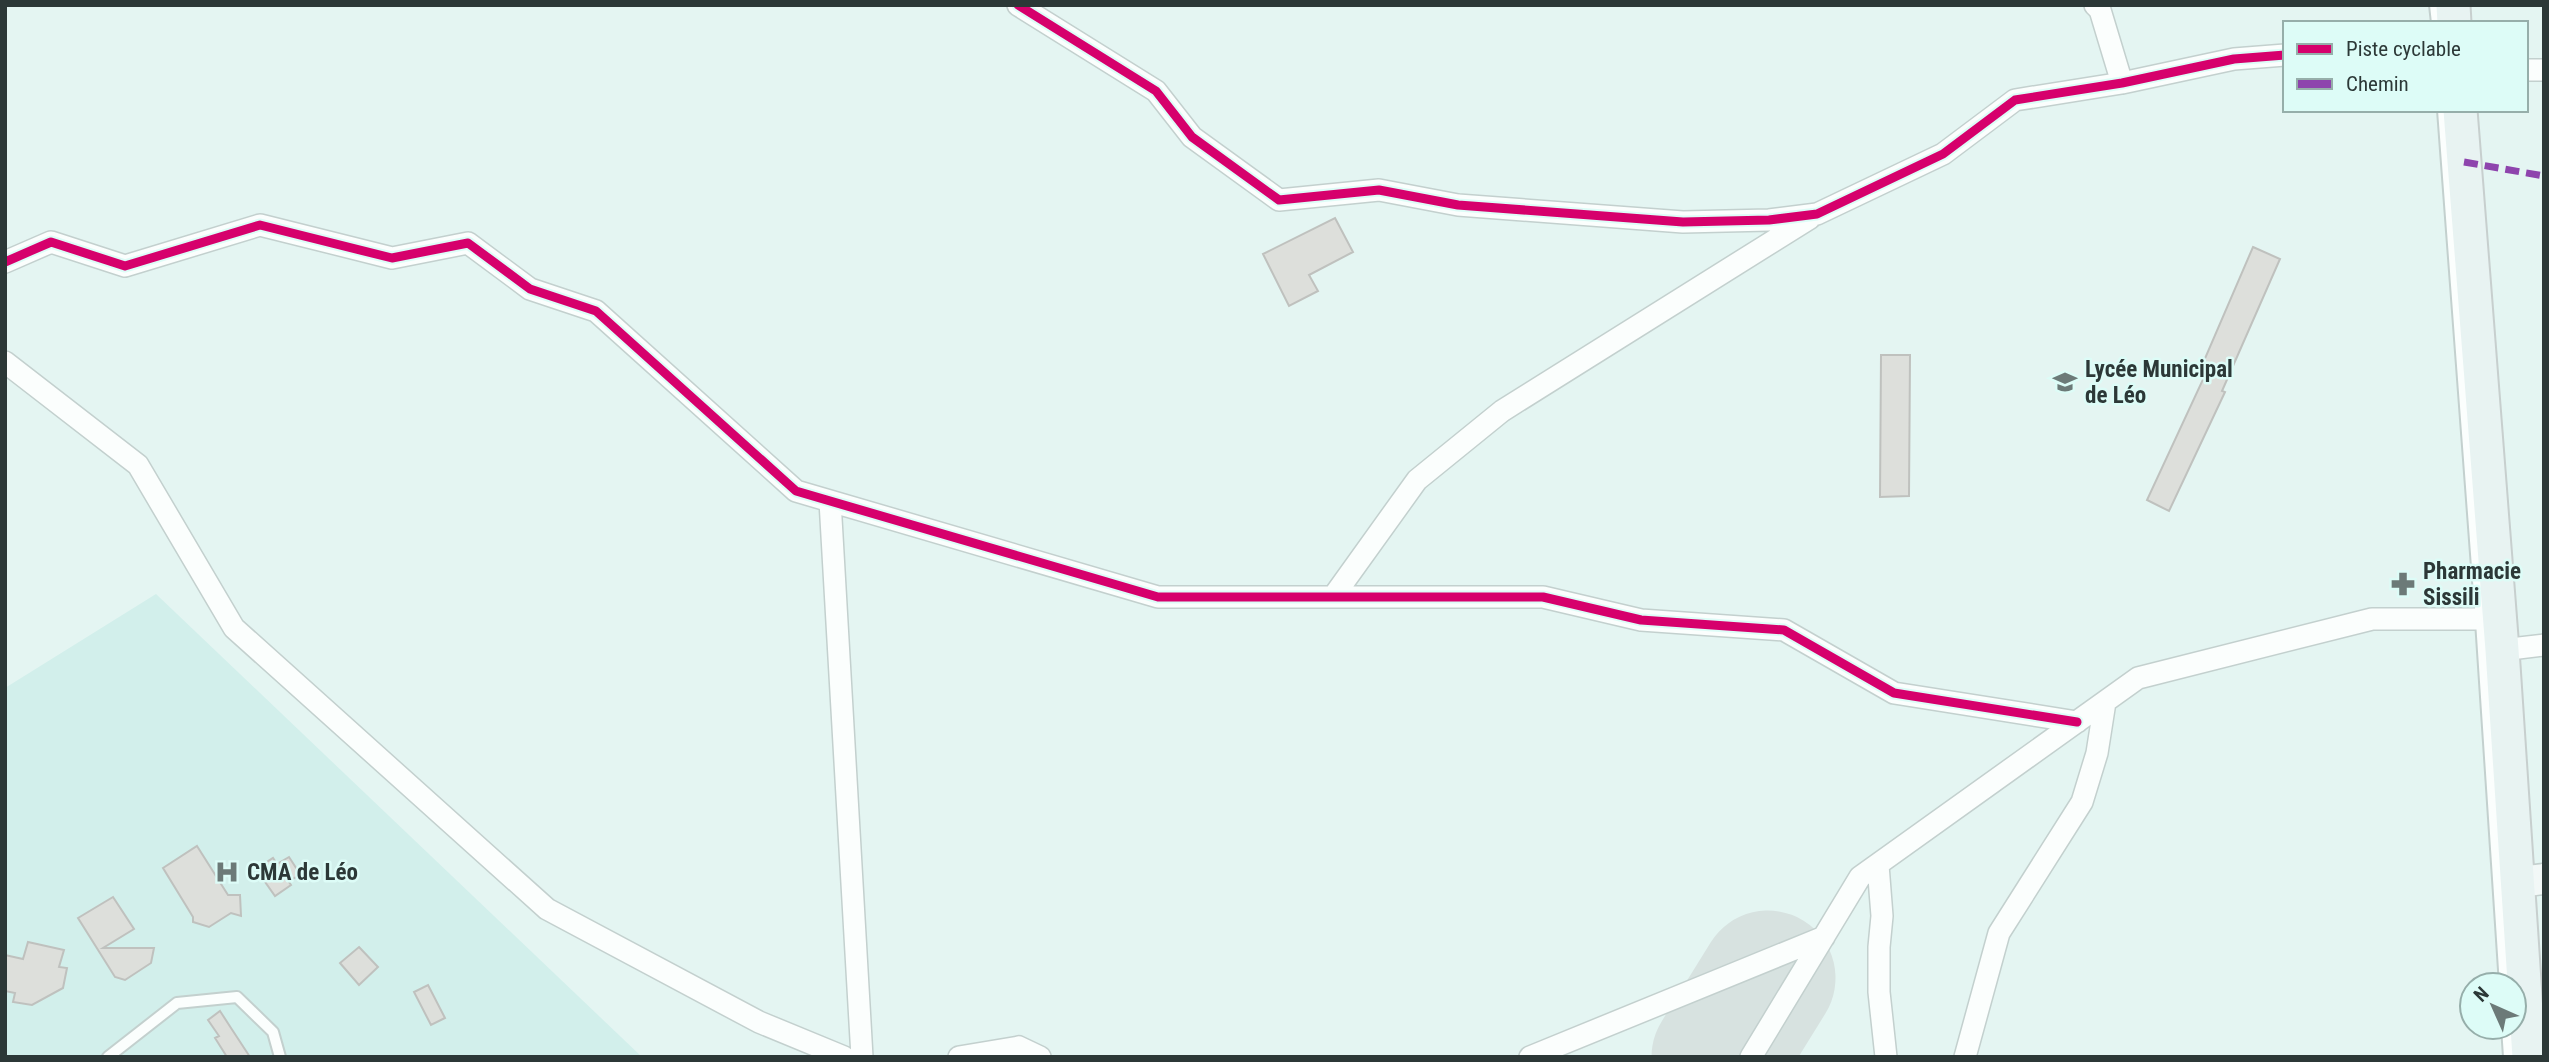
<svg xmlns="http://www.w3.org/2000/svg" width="2549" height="1062" font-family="'Roboto Condensed',sans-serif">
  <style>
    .built { fill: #d2efeb }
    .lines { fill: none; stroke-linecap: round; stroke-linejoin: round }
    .runway { stroke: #d7e2e0; stroke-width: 135 }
    .building { fill: #dddfdb; stroke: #bfc1be; stroke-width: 2 }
    .lane-casing { stroke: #c3d0ce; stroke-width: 14 }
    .street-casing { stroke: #c3d0ce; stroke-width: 24 }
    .secondary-casing { stroke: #c3d0ce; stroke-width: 33 }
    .primary-casing { stroke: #c7cfce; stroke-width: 37 }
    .lane { stroke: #fbfefd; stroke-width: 10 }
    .street { stroke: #fbfefd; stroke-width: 21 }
    .secondary { stroke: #f2f8f7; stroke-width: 30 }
    .primary { stroke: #e8f3f2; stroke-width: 33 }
    .quiet { stroke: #8e44ad; stroke-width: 7; stroke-dasharray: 14 7; stroke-linecap: butt }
    .cycleway-casing { stroke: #ddfcf7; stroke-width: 13 }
    .cycleway { stroke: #d6006c; stroke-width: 9 }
    .labels { text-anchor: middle; stroke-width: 5; stroke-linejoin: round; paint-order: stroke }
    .poi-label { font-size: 23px; font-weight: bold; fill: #2c3837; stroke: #ddfcf7; text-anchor: start }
  </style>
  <rect width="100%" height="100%" fill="#e4f5f2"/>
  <path class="built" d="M156 594 642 1057H5V688Z"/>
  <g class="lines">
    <path class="runway" d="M1719 1057 1768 978"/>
  </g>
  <path class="building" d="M1335 218 1353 252 1309 275 1318 291 1289 306 1263 254Z
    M2253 247 2280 259 2222 391 2225 392 2169 511 2147 500 2206 373 2200 370Z
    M1881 355H1910L1909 496 1880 497Z
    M197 846 228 895H240L241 916 231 913 209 927 193 922V917L163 868Z
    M289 857 300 874 289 882 291 885 275 896 256 869 273 858 277 864Z
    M113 897 134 929 103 948H154L151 963 125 980 115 977 78 918Z
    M28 942 64 950 59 967 67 968 63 988 32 1005 13 1002 15 993 5 991V955L23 959Z
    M359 947 378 967 359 985 340 963Z
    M428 985 445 1018 431 1025 414 992Z
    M220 1011 231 1028 250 1057H227L215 1038 219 1036 208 1020Z"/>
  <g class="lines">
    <g class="lane-casing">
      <path id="lane" d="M2435 5 2437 23
        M2443 110 2481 621 2505 985
        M2507 1027 2509 1057
        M108 1057 177 1003 237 997 273 1032 280 1057"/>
    </g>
    <g class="street-casing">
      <path id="street" d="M1018 5 1156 91 1192 137 1279 200 1379 190 1458 205 1683 222 1769 220 1817 214 1943 154 2015 100 2122 83 2234 59 2285 55
        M2095 5 2100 10 2122 83
        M2526 70H2544
        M5 262 51 242 125 266 260 225 392 258 468 243 530 289 596 311 796 491 1158 597H1543L1641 620 1784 630 1894 693 2077 722
        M5 362 138 465 234 628 547 909 759 1022 844 1057
        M830 501 862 1057
        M1333 597 1417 480 1502 411 1810 218
        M2502 650 2544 645
        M1878 865 1882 916 1879 947V992L1886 1057
        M1010 1056 1019 1047 1040 1057
        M959 1057 1019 1047
        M1530 1057 1824 937
        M1751 1057 1860 877 2138 678 2372 619H2500
        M1965 1057 1999 933 2082 802 2097 753 2105 702"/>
    </g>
    <g class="secondary-casing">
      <path id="secondary" d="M2519 882 2544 879"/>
    </g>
    <g class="primary-casing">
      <path id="primary" d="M2453 5 2454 23
        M2460 110 2502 650 2529 1057"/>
    </g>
    <use href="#lane" class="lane"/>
    <use href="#street" class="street"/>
    <use href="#secondary" class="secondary"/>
    <use href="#primary" class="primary"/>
    <path class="quiet" d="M2464 162 2544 176"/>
    <g class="cycleway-casing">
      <path id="cycleway" d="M1018 5 1156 91 1192 137 1279 200 1379 190 1458 205 1683 222 1769 220 1817 214 1943 154 2015 100 2122 83 2234 59 2285 55
        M5 262 51 242 125 266 260 225 392 258 468 243 530 289 596 311 796 491 1158 597H1543L1641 620 1784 630 1894 693 2077 722"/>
    </g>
    <use href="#cycleway" class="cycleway"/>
  </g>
  <defs>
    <g id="school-bare" transform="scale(1.89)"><path d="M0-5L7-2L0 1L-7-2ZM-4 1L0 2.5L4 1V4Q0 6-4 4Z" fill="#6c7a78" stroke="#ddfcf7" stroke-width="2.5" paint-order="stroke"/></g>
    <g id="pharmacy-bare" transform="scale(1.89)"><path d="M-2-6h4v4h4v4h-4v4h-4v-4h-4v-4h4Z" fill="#6c7a78" stroke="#ddfcf7" stroke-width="2.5" paint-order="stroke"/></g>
    <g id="hospital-bare" transform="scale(1.89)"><path d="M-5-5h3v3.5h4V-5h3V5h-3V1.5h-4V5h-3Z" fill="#6c7a78" stroke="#ddfcf7" stroke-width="2.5" paint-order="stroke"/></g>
  </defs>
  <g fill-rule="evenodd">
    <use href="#school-bare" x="2065" y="382"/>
    <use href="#pharmacy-bare" x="2403" y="584"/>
    <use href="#hospital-bare" x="227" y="872"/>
  </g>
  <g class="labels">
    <g class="poi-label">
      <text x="2085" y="377">Lycée Municipal<tspan x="2085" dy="26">de Léo</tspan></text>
      <text x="2423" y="579">Pharmacie<tspan x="2423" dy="26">Sissili</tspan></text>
      <text x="247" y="880">CMA de Léo</text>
    </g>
  </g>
  <rect width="2549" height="1062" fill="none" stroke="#2c3837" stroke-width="14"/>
  <rect x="2283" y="21" width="245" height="91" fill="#ddfcf7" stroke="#96aeaa" stroke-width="2"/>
  <rect x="2297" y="44" width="35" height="10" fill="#d6006c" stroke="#96aeaa" stroke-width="2"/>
  <text x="2346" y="56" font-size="21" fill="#2c3837">Piste cyclable</text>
  <rect x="2297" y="79" width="35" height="10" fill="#8e44ad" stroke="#96aeaa" stroke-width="2"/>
  <text x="2346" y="91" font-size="21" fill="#2c3837">Chemin</text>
  <g transform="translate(2493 1006) rotate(315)"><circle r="33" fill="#ddfcf7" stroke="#96aeaa" stroke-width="2"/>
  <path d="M0-5L12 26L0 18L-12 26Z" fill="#6c7a78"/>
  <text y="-10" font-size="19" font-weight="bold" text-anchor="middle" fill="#2c3837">N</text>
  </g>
</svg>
